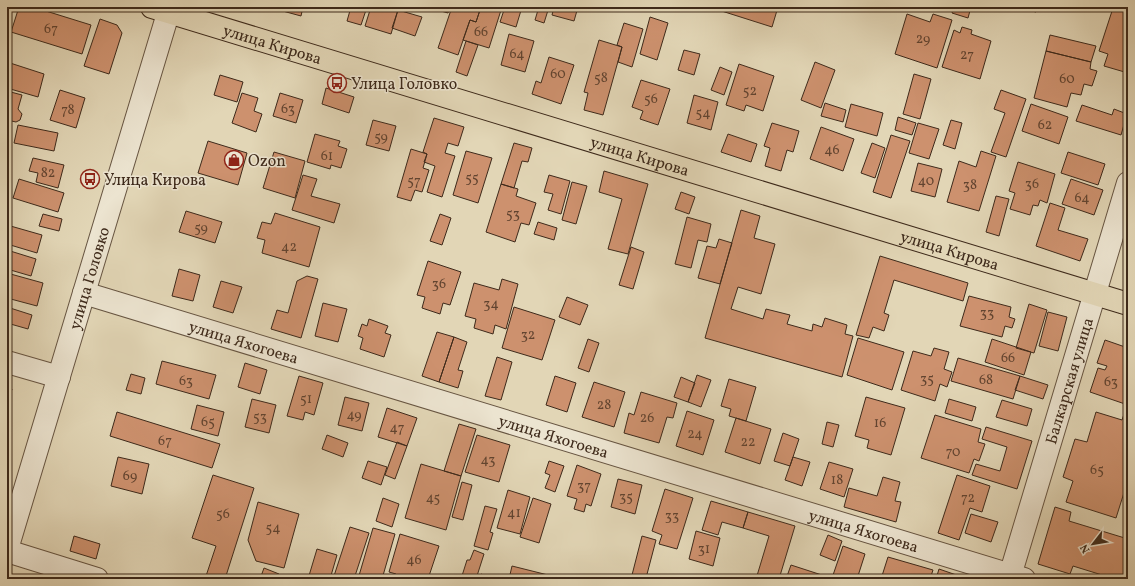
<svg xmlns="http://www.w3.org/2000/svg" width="1135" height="586" font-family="Vollkorn,serif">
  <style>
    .building { fill: #cd916e; stroke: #3e2a1b }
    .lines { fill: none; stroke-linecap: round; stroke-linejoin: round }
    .minor-casing { stroke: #675542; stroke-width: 24 }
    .major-casing { stroke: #3e2a1b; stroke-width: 24 }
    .minor { stroke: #ece4d0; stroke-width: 22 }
    .major { stroke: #e2d6b6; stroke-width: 22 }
    .labels { text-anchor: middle; stroke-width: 3; stroke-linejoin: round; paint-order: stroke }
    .number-label { font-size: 14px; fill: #624430 }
    .street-label { font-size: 16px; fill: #3e2a1b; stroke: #ece4d0 }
    .poi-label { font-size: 16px; fill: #3e2a1b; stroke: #ece4d0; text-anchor: start }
  </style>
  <rect width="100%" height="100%" fill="#e2d6b6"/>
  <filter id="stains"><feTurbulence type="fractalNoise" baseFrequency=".005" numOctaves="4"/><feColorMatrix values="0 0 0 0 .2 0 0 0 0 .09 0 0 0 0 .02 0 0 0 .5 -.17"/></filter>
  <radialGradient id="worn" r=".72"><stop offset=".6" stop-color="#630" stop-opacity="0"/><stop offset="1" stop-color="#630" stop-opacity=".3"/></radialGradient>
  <path class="building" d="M19 7H33L91 25 82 54 11 32Z
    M268 7H303L301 16Z
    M334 7H348L347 11Z
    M351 7H367L361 25 347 21Z
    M371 7H388L398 10 391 34 365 26Z
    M427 7H450L448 13Z
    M452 7H481L476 22 470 20 458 55 438 48Z
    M481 7H502L489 48 463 40 470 20 476 22Z
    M505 7H522L516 27 500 22Z
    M528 7H549L544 23 535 20 538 10Z
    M554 7H578L574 21 552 15Z
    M709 7H778L772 27Z
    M954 7H971L968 18 952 13Z
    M1016 7H1037L1036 12Z
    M1113 8 1128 12V73L1104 66 1108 54 1099 51Z
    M398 10 422 17 415 36 392 28Z
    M907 14 930 22 933 14 952 20 937 68 895 54Z
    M650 17 668 23 657 60 640 54Z
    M100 19 117 25 122 33 109 74 84 66Z
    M624 23 643 29 632 67 618 62 622 47 617 45Z
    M962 27 972 30 971 34 991 41 980 79 942 67 954 30 960 33Z
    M509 34 534 41 525 72 501 65Z
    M1050 35 1096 46 1091 62 1046 51Z
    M599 40 622 47 603 115 584 110 588 93 584 92Z
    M466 41 478 45 467 76 456 72Z
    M684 50 700 54 694 75 678 70Z
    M1046 51 1091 62 1090 69 1097 71 1092 86 1084 84 1081 95 1071 93 1067 107 1034 98Z
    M549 57 574 65 561 104 532 94 536 81 541 83Z
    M7 62 44 74 38 97 7 88Z
    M815 62 835 70 821 108 801 100Z
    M739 64 774 76 763 111 746 105 744 111 726 105Z
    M720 67 732 72 724 95 711 90Z
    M914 74 931 79 920 119 903 114Z
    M220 75 243 82 237 102 214 95Z
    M641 80 670 89 658 125 640 119 643 111 632 107Z
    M326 88 354 97 349 113 322 104Z
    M60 90 85 98 76 128 50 120Z
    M1001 90 1026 99 1006 157 991 152 1005 113 994 109Z
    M7 91 22 95 18 109 22 114 20 120 16 122 7 120Z
    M242 93 258 98 254 111 262 114 256 132 232 123Z
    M280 93 303 100 296 123 273 116Z
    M694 95 718 102 711 130 687 123Z
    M825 103 846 110 843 122 821 116Z
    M851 104 883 113 877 136 845 127Z
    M1031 104 1068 117 1059 144 1022 131Z
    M1082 105 1112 115 1114 109 1127 114 1121 135 1076 121Z
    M898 117 916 123 912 135 895 130Z
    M434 118 464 127 458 146 448 143 445 153 455 156 442 197 427 192 435 166 424 162 427 154 423 152Z
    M373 120 396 126 389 151 366 145Z
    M951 120 962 123 955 149 943 145Z
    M772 123 799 131 793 152 787 150 781 171 765 166 770 148 764 146Z
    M918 123 939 129 929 159 909 153Z
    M18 125 58 133 54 151 14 143Z
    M821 127 854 139 843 171 810 159Z
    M315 134 340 141 338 146 347 149 341 168 331 165 330 169 307 162Z
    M728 134 757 144 751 162 721 152Z
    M891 135 910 141 891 198 873 192Z
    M208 141 247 153 238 185 198 173Z
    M514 143 532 148 528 162 522 161 514 188 501 184Z
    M872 143 885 148 875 178 861 173Z
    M411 149 427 154 423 168 429 170 422 192 415 190 411 201 397 197Z
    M466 151 492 158 478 203 453 195Z
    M981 151 996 156 979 211 947 202 959 161 976 167Z
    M274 152 305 161 295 198 263 188Z
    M1068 152 1105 164 1098 185 1061 173Z
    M33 158 64 165 58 188 36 182 38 173 29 171Z
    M1018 162 1055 174 1047 203 1040 200 1038 206 1033 205 1030 215 1010 209 1015 193 1009 191Z
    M918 163 942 169 935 197 911 191Z
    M604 171 648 184 628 254 608 249 622 199 599 192Z
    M303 175 317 179 311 196 340 204 334 223 292 210Z
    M549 175 570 181 561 214 548 210 553 194 544 192Z
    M19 179 64 193 58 212 13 198Z
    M1071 179 1103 190 1094 215 1062 204Z
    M572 182 587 186 576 224 562 220Z
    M501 184 518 189 516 196 536 203 529 225 521 223 515 242 486 232Z
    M681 192 695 197 689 214 675 209Z
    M996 196 1009 199 999 236 986 232Z
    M1050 203 1065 208 1058 230 1088 239 1080 261 1036 246Z
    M7 205 11 206 8 217H7Z
    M741 210 760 216 754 238 775 244 761 294 738 287 731 309 763 319 766 309 790 315 787 324 812 331 813 324 822 327 825 318 847 325 845 334 853 336 842 377 705 338Z
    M186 211 222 222 215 243 179 232Z
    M275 213 320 227 309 267 262 253 265 240 257 238 262 222 271 224Z
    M43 214 62 219 59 231 39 226Z
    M440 214 451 218 442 245 430 241Z
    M687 217 711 224 707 242 698 240 691 268 675 264Z
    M538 222 557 228 554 240 534 234Z
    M7 225 42 235 37 253 7 244Z
    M719 239 732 243 720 284 698 278 707 246 716 248Z
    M631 247 644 252 633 289 619 285Z
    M7 250 36 259 31 276 7 269Z
    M880 256 968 283 963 301 894 280 884 313 889 315 884 331 873 327 869 338 856 335Z
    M428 261 461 272 450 305 443 303 440 314 422 308 425 297 417 295Z
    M179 269 200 275 193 301 172 296Z
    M7 273 43 283 37 306 7 298Z
    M307 276 318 279 301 338 271 329 277 310 288 313 297 281Z
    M502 279 518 284 506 329 495 325 493 334 474 328 476 319 465 316 474 283 499 290Z
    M221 281 242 287 233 313 213 307Z
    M969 296 1011 307 1009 317 1015 319 1012 328 1005 326 1002 337 960 326Z
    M567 297 588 305 580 325 559 317Z
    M323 303 347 309 338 342 315 336Z
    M1029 304 1047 310 1034 353 1016 348Z
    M7 307 32 315 28 329 7 323Z
    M514 307 555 320 542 360 502 348Z
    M1048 312 1067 317 1058 351 1039 346Z
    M369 319 388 326 385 333 391 335 384 357 360 349 363 338 358 336 362 324 367 326Z
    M437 332 454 337 439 382 422 376Z
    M7 333 11 334 8 343H7Z
    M454 337 467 342 458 370 463 371 458 388 439 382Z
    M858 338 904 352 892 390 847 375Z
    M588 339 599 343 589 372 578 368Z
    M992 339 1031 352 1024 375 985 362Z
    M1105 340 1128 348V396L1125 404 1090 392 1098 368 1105 370 1107 366 1097 363Z
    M934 348 949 352 944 369 952 372 947 387 940 384 935 401 901 390 913 351 931 356Z
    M497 357 512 362 501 400 485 396Z
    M958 358 1020 376 1013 399 951 381Z
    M162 361 216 375 209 399 156 384Z
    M245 363 267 370 260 394 238 387Z
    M131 374 145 378 141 394 126 390Z
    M697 375 711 380 701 407 688 402Z
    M299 376 323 383 314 415 305 412 303 420 287 416Z
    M555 376 576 383 567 412 546 405Z
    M1020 376 1048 385 1043 399 1015 390Z
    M681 377 695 383 688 402 674 397Z
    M729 379 756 387 746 421 729 416 731 409 721 406Z
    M594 382 625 392 614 427 582 417Z
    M7 387 12 389 7 405Z
    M641 392 677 403 673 418 667 417 659 443 624 433 629 413 634 415Z
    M345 397 369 403 362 431 338 425Z
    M866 397 905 408 891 455 867 448 869 440 855 436Z
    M252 399 276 405 269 433 245 427Z
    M949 399 976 407 972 421 945 413Z
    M1002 400 1032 409 1027 426 996 417Z
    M197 405 224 412 218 436 191 429Z
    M387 408 417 418 407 446 378 437Z
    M687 411 714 420 703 455 676 446Z
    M1125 411 1128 412V452L1125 461 1128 462V480L1116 518 1066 502 1073 481 1063 477 1075 439 1087 442 1096 412 1122 420Z
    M117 412 220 444 212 468 110 436Z
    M935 415 981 429 978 442 985 444 979 461 974 459 969 473 921 458Z
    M736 418 771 429 760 464 725 452Z
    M827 422 839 425 833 447 822 444Z
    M459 424 476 429 461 476 444 471Z
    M986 427 1032 441 1017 489 972 475 976 464 1000 471 1007 447 982 439Z
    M783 433 799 439 790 466 774 461Z
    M327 435 348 443 343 457 322 449Z
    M477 435 510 445 499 482 465 472Z
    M397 442 407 446 395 479 385 475Z
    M118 457 149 464 142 494 111 486Z
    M793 457 810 462 802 486 785 480Z
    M368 461 387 467 381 485 362 478Z
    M549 461 564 466 555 492 545 488 550 475 545 473Z
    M829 462 853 469 844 497 820 489Z
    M421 464 461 476 446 530 405 518Z
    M577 465 601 474 591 506 586 504 584 512 574 509 577 499 567 496Z
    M213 475 254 488 225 579H205L216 546 192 538Z
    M957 475 990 486 982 512 970 508 959 540 938 533Z
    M883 477 900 482 895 501 901 502 896 522 844 507 849 488 877 496Z
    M618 479 642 485 635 514 611 507Z
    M462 482 472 485 463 520 452 517Z
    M665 489 693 498 677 549 659 544 662 535 652 531Z
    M508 490 530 497 520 534 497 528Z
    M383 498 399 504 392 527 376 521Z
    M533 498 551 504 539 543 520 537Z
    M711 501 748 512 743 528 722 522 718 535 702 530Z
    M258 502 299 514 284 568 256 561 248 540Z
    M485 506 497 509 490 532 493 533 488 550 474 546Z
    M1055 507 1071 512 1069 521 1128 539V579H1115L1073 566 1070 574 1038 564Z
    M748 512 795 526 779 579H756L769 536 743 528Z
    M971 514 998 522 991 542 965 533Z
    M350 527 369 533 354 579H333Z
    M373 528 395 534 382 579H358Z
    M696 531 720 538 713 566 689 559Z
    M400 534 439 546 428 579H395L396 574 389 572Z
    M828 535 842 541 835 561 820 555Z
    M74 536 100 544 96 559 70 551Z
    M642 536 656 540 646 578 632 575Z
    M843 546 865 554 857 579 832 578Z
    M317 549 337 555 330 579H308Z
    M474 550 484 554 476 579H461L467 560H470Z
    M888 557 933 570 930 579H881Z
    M791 565 831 578V579H786Z
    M512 566 556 577V579H509Z
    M264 568 279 574 278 579H260Z
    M939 569 968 579H936Z
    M481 574 496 579H479Z"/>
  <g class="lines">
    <g class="minor-casing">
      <g id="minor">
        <path id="s1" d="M84 293 1024 579"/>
        <path d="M7 362 59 377"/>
        <path id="s2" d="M7 549 170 7"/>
        <path d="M7 551 97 579"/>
        <path id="s3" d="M1009 579 1128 183"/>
      </g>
    </g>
    <g class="major-casing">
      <g id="major">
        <path id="s4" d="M152 7 1128 304"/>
      </g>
    </g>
    <use href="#minor" class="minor"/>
    <use href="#major" class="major"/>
  </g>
  <defs>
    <g id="bus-ring" transform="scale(1)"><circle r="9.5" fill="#ece4d0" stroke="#8f2418" stroke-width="1.5"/><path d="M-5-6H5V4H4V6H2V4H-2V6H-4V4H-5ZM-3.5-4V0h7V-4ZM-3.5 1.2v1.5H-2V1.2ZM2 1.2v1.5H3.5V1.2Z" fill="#8f2418"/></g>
    <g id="shop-ring" transform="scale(1)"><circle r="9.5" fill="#ece4d0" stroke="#8f2418" stroke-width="1.5"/><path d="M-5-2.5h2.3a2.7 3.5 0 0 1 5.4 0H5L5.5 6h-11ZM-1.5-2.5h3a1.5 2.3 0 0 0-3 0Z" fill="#8f2418"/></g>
  </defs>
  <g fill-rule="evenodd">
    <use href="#bus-ring" x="337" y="83"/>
    <use href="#shop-ring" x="234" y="160"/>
    <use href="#bus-ring" x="90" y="179"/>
  </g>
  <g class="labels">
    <g class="number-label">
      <text x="51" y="33">67</text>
      <text x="481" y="36">66</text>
      <text x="923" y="43">29</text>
      <text x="517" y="58">64</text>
      <text x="967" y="59">27</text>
      <text x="558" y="78">60</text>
      <text x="601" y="82">58</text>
      <text x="1067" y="83">60</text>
      <text x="750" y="95">52</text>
      <text x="651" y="103">56</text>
      <text x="288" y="113">63</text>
      <text x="68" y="114">78</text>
      <text x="703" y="117">54</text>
      <text x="1045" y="129">62</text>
      <text x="381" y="141">59</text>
      <text x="832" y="154">46</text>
      <text x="327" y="160">61</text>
      <text x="48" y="177">82</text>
      <text x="472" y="182">55</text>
      <text x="414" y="185">57</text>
      <text x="926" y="185">40</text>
      <text x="1032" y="188">36</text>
      <text x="970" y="189">38</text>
      <text x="1082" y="202">64</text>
      <text x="513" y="218">53</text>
      <text x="201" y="232">59</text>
      <text x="289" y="251">42</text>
      <text x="439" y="288">36</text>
      <text x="491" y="308">34</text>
      <text x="987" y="317">33</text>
      <text x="528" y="339">32</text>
      <text x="1008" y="362">66</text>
      <text x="927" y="383">35</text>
      <text x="986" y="384">68</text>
      <text x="186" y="385">63</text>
      <text x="1111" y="386">63</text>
      <text x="306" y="403">51</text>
      <text x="604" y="409">28</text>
      <text x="354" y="419">49</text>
      <text x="260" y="421">53</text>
      <text x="647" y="422">26</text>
      <text x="208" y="426">65</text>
      <text x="880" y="427">16</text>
      <text x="397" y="432">47</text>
      <text x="695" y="438">24</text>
      <text x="165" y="445">67</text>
      <text x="748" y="446">22</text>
      <text x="953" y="456">70</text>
      <text x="488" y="464">43</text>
      <text x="1097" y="474">65</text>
      <text x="130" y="480">69</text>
      <text x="837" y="484">18</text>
      <text x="584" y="490">37</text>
      <text x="626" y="501">35</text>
      <text x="433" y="502">45</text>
      <text x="968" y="502">72</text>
      <text x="514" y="517">41</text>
      <text x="223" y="518">56</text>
      <text x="672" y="520">33</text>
      <text x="273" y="532">54</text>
      <text x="704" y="553">31</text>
      <text x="414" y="564">46</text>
    </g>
    <g class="street-label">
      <text dy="6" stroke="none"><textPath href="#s4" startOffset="126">улица Кирова</textPath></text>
      <text dy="6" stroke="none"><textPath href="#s4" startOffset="510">улица Кирова</textPath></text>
      <text dy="6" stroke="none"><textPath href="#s4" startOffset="834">улица Кирова</textPath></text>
      <text dy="6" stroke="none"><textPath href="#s2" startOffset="283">улица Головко</textPath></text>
      <text dy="6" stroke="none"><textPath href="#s1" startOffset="167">улица Яхогоева</textPath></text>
      <text dy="6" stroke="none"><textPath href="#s3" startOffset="207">Балкарская улица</textPath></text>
      <text dy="6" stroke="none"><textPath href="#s1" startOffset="491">улица Яхогоева</textPath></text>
      <text dy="6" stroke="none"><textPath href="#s1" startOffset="815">улица Яхогоева</textPath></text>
    </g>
    <g class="poi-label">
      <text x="351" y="89">Улица Головко</text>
      <text x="248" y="166">Ozon</text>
      <text x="104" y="185">Улица Кирова</text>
    </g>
  </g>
  <rect width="1135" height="586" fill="none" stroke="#e2d6b6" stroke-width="24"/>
  <rect x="8" y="8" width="1119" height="570" fill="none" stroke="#3e2a1b" stroke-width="2"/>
  <rect x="12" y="12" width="1111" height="562" fill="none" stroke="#3e2a1b"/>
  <g transform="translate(1093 544) rotate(239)" stroke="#ece4d0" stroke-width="3" paint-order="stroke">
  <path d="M0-3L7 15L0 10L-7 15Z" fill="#3e2a1b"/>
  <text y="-6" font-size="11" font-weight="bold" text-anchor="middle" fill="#3e2a1b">N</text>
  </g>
  <rect width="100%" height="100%" filter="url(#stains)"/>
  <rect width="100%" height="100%" fill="url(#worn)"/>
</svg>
